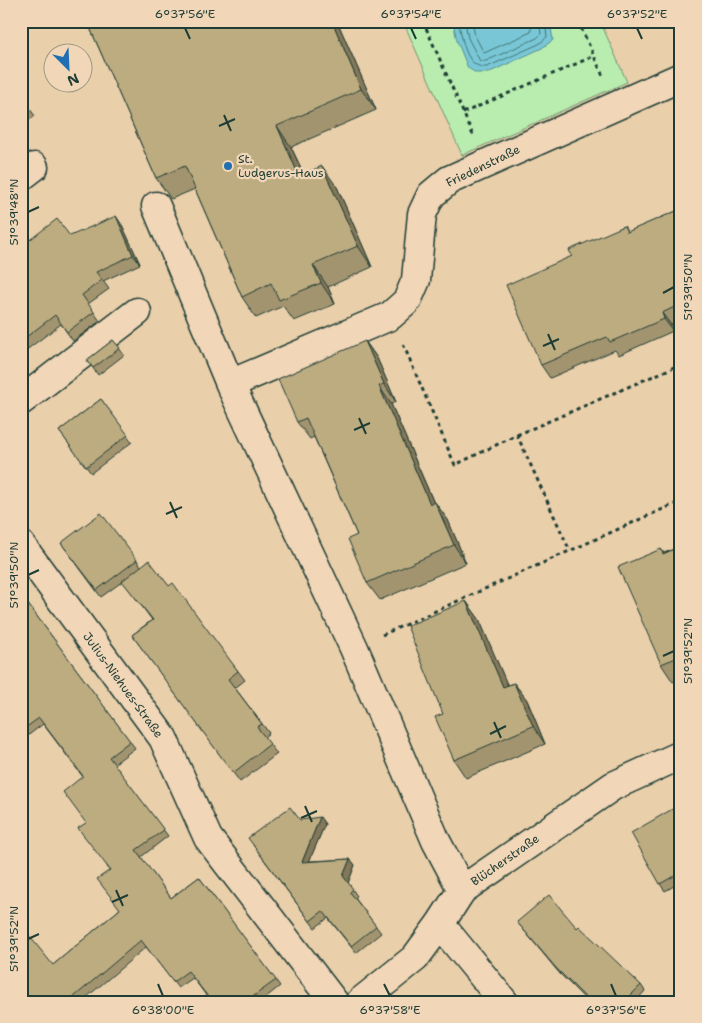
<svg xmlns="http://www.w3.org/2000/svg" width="702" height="1023" font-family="'Shantell Sans',sans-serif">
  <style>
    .green { fill: #b9edaf; stroke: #6c9572 }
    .water { fill: #79c7d6; stroke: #559095 }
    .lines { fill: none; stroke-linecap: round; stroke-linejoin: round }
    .shore { stroke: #437475; stroke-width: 1 }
    .minor-casing { stroke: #1f3d34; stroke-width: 31 }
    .path { stroke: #1f3d34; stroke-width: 3; stroke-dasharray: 4 4; stroke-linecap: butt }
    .minor { stroke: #f1d6b8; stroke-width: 28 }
    .wall { fill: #a3946f; stroke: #1f3d34 }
    .shaded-wall { fill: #85785a; stroke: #1f3d34 }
    .building { fill: #beac81; stroke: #1f3d34 }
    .ticks { fill: none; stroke: #1f3d34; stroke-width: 2 }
    .poi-dot { fill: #1f6fb2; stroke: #f1d6b8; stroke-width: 2 }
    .labels { text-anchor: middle; stroke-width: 4.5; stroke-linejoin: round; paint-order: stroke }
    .poi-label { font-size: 12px; fill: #1f3d34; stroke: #f1d6b8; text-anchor: start }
    .street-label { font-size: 12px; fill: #1f3d34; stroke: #f1d6b8 }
    .neatline { fill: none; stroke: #1f3d34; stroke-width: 2 }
    .ticks-label { font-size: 12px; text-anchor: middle; fill: #1f3d34 }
  </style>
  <rect width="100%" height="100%" fill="#eacfab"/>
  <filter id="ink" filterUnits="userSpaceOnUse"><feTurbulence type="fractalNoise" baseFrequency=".02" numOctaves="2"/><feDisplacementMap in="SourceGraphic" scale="10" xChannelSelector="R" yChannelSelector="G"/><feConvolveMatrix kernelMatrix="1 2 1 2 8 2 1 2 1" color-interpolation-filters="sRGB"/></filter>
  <g filter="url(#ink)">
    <path class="green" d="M403 21H600L627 82 462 155Z"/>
    <path class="water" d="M453 21H550L553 40 542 48 488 73H476L468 68 457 41Z"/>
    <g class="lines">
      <path class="shore" d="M458 21C463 39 465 69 487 67L539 44 547 37 545 21
        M465 21 468 38 480 61H486L537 38 541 34 539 21
        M472 21 475 36 484 53 531 32V21"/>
      <g class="minor-casing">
        <path id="minor" d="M21 177 34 167
          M156 206 230 384 354 648 436 841 462 890
          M230 384 390 316 407 301 416 280 422 214 431 195 449 180 681 77
          M21 401 137 312
          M21 545 163 738 208 838 334 1002
          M440 924 504 1002
          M360 1002 415 958 440 924 462 890 613 786 681 755"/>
      </g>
      <path class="path" d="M423 21 473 135
        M578 21 603 76
        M463 113 594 56
        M403 344 455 465 517 435 570 551
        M517 435 681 364
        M382 635 681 501"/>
      <use href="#minor" class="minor"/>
    </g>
    <path class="wall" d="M87 21H337L376 110 291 147 304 174 337 187 372 267 328 287 335 304 294 321 283 306 256 318 242 297 195 189 171 199 156 178Z
      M21 97 35 116 21 126Z
      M681 209V321L671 325 673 331 619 355 615 350 550 378 541 365 572 256 624 226 628 232Z
      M122 225 140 264 103 281 109 289 88 304 100 321 73 341 61 324 21 354V234L27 242 70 236Z
      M113 340 124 355 98 375 87 360Z
      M365 341 377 358 396 402 391 404 434 503 448 520 466 563 380 600 367 583 357 535 314 437 310 439 297 422Z
      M101 399 132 442 91 473 59 431Z
      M61 543 137 560 141 566 169 586 238 671 245 680 235 688 269 733 264 737 277 754 240 782 132 635 152 620 123 581 101 597Z
      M681 546V678L673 682 661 664V549L664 553Z
      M21 595 135 748 114 764 168 836 141 857 171 898 199 877 280 986 260 1002H211L193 978 178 988 146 947 81 1002H21L53 965 120 909 109 870 86 823 83 777 43 724 21 741Z
      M466 601 479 619 507 685 514 683 527 700 545 744 466 778 454 760 443 714Z
      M681 804V882L665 891 660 884Z
      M300 820 325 824 309 861 350 859 355 865 348 883 357 896 355 898 381 933 356 953 328 918 315 928 253 845Z
      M517 922 577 928 641 985 645 991 635 1002H588L560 974Z"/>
    <path class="shaded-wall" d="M332 21H337L376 110 361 89Z
      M277 126 291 147 314 197 299 176Z
      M322 166 337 187 372 267 358 246Z
      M116 216 122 225 140 264 133 255Z
      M313 265 328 287 335 304 321 283Z
      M662 313 671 325 673 331 664 319Z
      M365 341 377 358 396 402 384 384Z
      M379 386 391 404 442 522 430 504Z
      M435 502 448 520 466 563 454 545Z
      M466 601 479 619 516 705 503 687Z
      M514 683 527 700 545 744 533 726Z
      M320 817 325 824 306 869 302 862Z
      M350 859 355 865 348 883 343 876Z"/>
    <path class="building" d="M87 21H332L361 89 277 126 299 176 322 166 358 246 313 265 321 283 279 300 271 283 242 297 185 166 156 178Z
      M21 97 28 106 21 111Z
      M681 209V304L662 313 664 319 610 342 607 337 541 365 506 285 572 256 569 250 624 226 627 232Z
      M116 216 133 255 96 272 102 280 82 295 94 312 67 332 55 315 21 341V234L27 242 57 219 70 236Z
      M113 340 120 348 93 368 87 360Z
      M365 341 384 384 379 386 430 504 435 502 454 545 367 583 348 539 357 535 306 418 297 422 278 379Z
      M101 399 128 435 86 467 59 431Z
      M101 513 137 560 97 590 61 543Z
      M681 546V656L661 664 618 567 661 549 663 554Z
      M149 560 169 586 173 583 238 671 228 679 262 724 257 727 270 744 233 773 132 635 153 620 122 581Z
      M21 595 130 741 109 757 164 830 136 850 171 898 199 877 276 980 247 1001 248 1002H212L188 971 173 982 141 940 68 1002H21V935L26 932 53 965 120 909 97 879 110 870 78 828 86 823 63 792 83 776 39 718 21 731Z
      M466 601 503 687 514 683 533 726 454 760 435 717 443 714 407 626Z
      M681 804V859L680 860 681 861V872L660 884 631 833Z
      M290 807 300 820 320 817 302 862 350 859 343 876 353 889 350 892 376 926 351 946 323 911 310 921 248 838Z
      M549 895 577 928 579 926 641 985 624 1002H590L556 968 517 922Z
      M435 998 438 1002H431Z"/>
  </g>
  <path class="ticks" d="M185 28 190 39M411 28 416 39M637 28 642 39M224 115 231 131M219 126 235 119M28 212 39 207M663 293 674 287M548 334 555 350M543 346 559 339M359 418 366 434M354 430 370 423M170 502 177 518M166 514 182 507M28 575 39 570M663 656 674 651M494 722 501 738M490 734 506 726M305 806 312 822M301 818 317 811M116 890 123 906M112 902 128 895M28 939 39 934M158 984 163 996M384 984 390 996M611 984 616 996"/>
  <circle class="poi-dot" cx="228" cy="166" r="5"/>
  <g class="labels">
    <g class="poi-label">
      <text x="238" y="163">St.<tspan x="238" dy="14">Ludgerus-Haus</tspan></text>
    </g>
    <g class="street-label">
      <text transform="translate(483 166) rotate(-26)" y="4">Friedenstraße</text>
      <text transform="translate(123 685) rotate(54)" y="4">Julius-Niehues-Straße</text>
      <text transform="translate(505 860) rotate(-35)" y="4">Blücherstraße</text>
    </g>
  </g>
  <rect width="702" height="1023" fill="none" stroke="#f1d6b8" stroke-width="55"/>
  <g transform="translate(68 68) rotate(156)"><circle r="24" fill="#f1d6b8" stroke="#9d9983"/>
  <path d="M0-4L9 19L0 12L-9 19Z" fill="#1f6fb2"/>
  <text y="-8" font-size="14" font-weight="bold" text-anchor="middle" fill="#1f3d34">N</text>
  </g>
  <rect x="28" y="28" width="646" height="968" class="neatline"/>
  <g class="ticks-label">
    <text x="185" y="18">6°37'56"E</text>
    <text x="411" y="18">6°37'54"E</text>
    <text x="637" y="18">6°37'52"E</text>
    <text transform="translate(14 212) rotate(-90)" y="4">51°39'48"N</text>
    <text transform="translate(688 287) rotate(-90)" y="4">51°39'50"N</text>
    <text transform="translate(14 575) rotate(-90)" y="4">51°39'50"N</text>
    <text transform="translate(688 651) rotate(-90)" y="4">51°39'52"N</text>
    <text transform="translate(14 939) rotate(-90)" y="4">51°39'52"N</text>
    <text x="163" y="1014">6°38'00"E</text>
    <text x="390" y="1014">6°37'58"E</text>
    <text x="616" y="1014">6°37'56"E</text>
  </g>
</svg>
